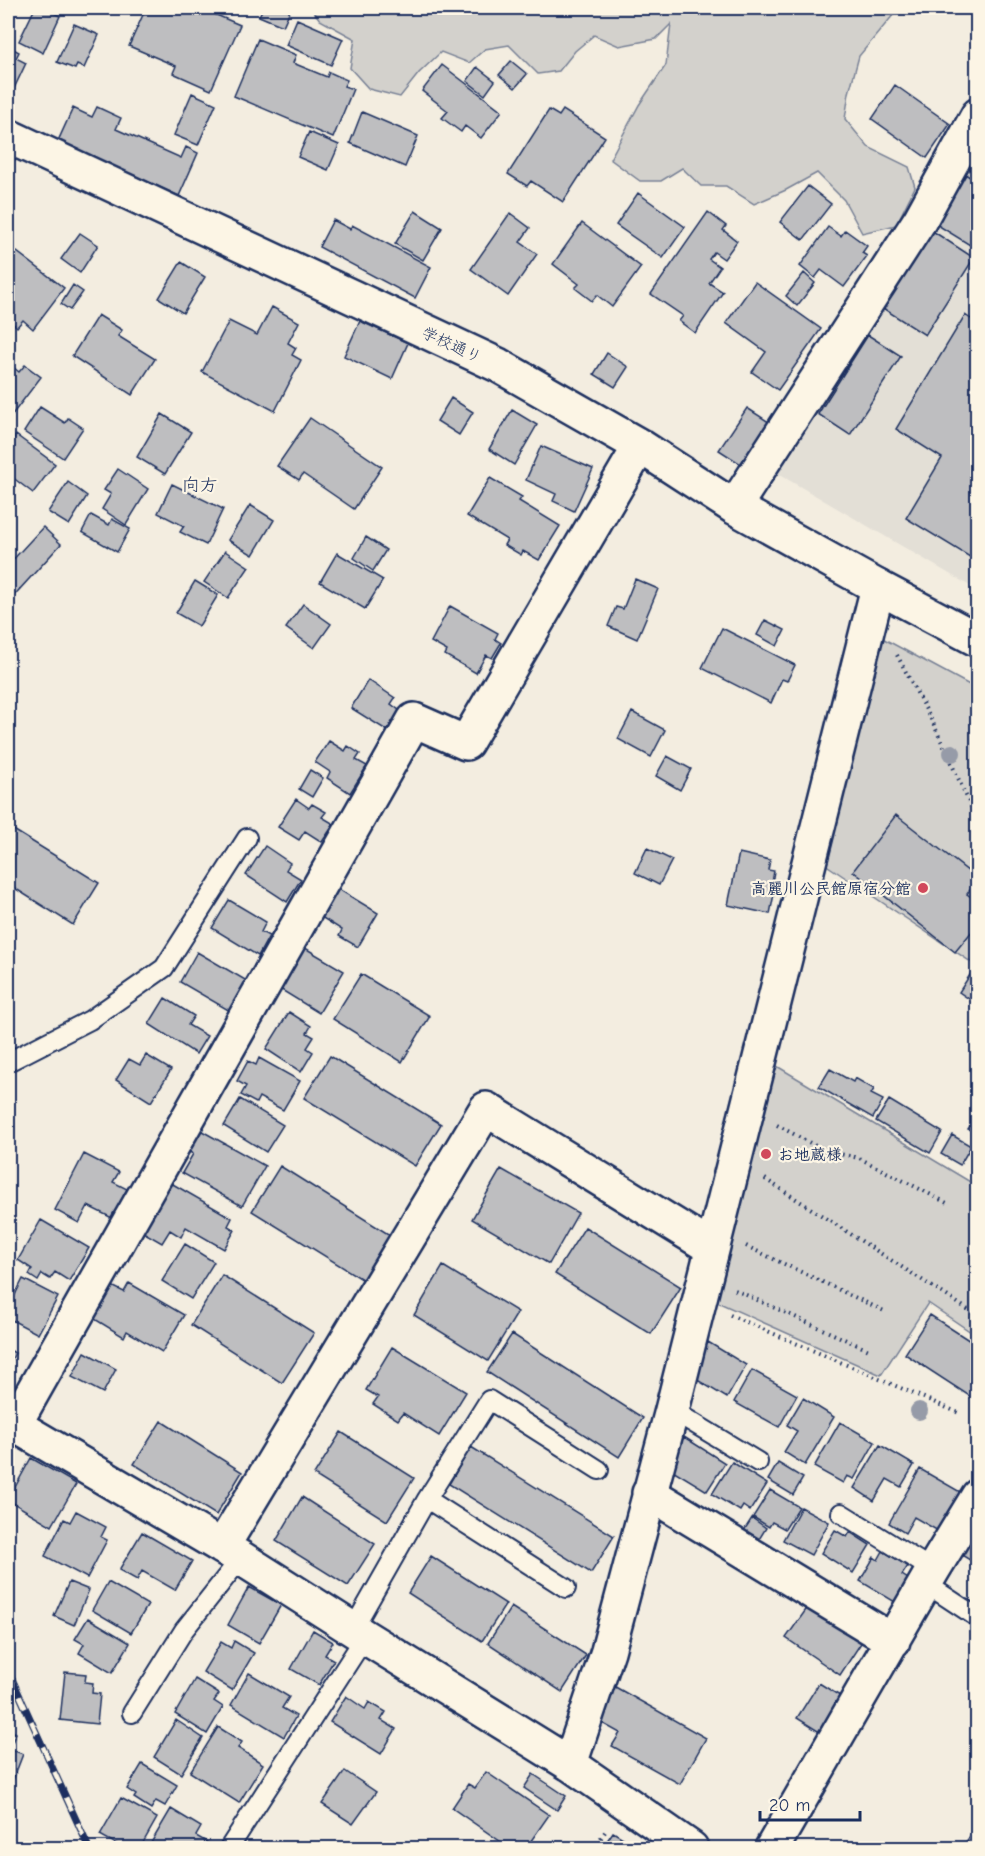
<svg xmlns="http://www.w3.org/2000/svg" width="985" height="1856" font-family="'Comic Neue','Klee One',sans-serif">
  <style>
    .built { fill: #e3dfd6 }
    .green { fill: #d3d1cc; stroke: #778095; stroke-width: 1.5 }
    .building { fill: #bebec0; stroke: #1b2f5e; stroke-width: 1.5 }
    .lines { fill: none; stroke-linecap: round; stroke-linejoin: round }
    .service-casing { stroke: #1b2f5e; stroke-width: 22 }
    .minor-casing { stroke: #1b2f5e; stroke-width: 38 }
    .tertiary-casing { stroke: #1b2f5e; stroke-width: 38 }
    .path { stroke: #1b2f5e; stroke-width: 4; stroke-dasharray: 1.5 4.5; stroke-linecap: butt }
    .service { stroke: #fcf5e5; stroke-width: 18 }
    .minor { stroke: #fcf5e5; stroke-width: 33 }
    .tertiary { stroke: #fcf5e5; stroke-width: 33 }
    .rail-casing { stroke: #1b2f5e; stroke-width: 7 }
    .rail { stroke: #fcf5e5; stroke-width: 4.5; stroke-dasharray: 14; stroke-linecap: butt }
    .tree { fill: #969ba8 }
    .poi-dot { fill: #d1495b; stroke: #fcf5e5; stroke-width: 2 }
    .labels { text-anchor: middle; stroke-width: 4.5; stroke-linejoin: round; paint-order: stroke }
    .street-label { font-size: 16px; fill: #1b2f5e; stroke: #fcf5e5 }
    .poi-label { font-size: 16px; font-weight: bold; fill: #1b2f5e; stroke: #fcf5e5; text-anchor: end }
    .neighbourhood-label { font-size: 18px; fill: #1b2f5e; stroke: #fcf5e5 }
  </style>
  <rect width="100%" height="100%" fill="#f3ede0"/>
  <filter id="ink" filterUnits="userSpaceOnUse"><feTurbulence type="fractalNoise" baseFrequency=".0167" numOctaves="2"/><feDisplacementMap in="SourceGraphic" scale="12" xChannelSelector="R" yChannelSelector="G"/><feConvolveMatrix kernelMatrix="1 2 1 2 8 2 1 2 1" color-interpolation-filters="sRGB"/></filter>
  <g filter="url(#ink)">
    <path class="built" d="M964 164 977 172V590L770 469Z"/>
    <path class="green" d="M311 8H802L819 14 827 8H899L859 56 849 93 845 119 868 147 909 167 915 187 896 225 862 233 844 200 817 173 786 190 754 204 726 186H701L682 168 661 181H640L610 159 639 105 666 65 671 24 656 39 619 46 594 35 575 51 559 71 538 74 509 45 485 49 469 63 441 52 419 73 400 97 369 89 350 68 355 39 320 20Z
      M871 632 977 689V966L822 862Z
      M765 1059 977 1186V1336L928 1303 881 1375 706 1297Z"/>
    <path class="building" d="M35 8H44L60 16 43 53 19 41Z
      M146 8H200L240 25 211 90 173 73 176 66 129 46Z
      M263 8H291L283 26 259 16Z
      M297 19 343 39 331 65 286 45Z
      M74 24 99 35 84 68 77 65 75 69 57 62Z
      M258 39 296 55 293 63 327 77 329 72 347 80 344 86 353 89 333 138 234 96Z
      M8 46 19 52 16 58 26 63 9 99Z
      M511 61 527 74 515 88 499 75Z
      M442 65 502 111 481 138 465 126 461 132 442 118 448 111 422 91Z
      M477 67 495 81 485 95 467 81Z
      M895 85 950 124 927 158 872 119Z
      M192 93 216 104 198 145 174 135Z
      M97 107 121 118 116 129 181 158 186 147 198 153 179 196 58 141 73 108 92 117Z
      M549 110 559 116 563 110 605 137 563 202 531 181 527 186 508 174Z
      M362 112 418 136 405 167 350 143Z
      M309 132 339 145 328 170 298 157Z
      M978 141V170L965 162Z
      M962 172 978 182V250L931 221Z
      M808 186 831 204 803 240 780 222Z
      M638 193 685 227 663 258 616 225Z
      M415 211 442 228 423 260 395 244Z
      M708 212 726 226 723 230 737 241 724 259 714 252 709 259 720 267 709 283 723 292 695 333 679 321 683 316 651 294Z
      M510 213 530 228 520 242 537 254 508 296 471 269Z
      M333 220 350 229 352 225 431 267 415 298 319 247Z
      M582 223 641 267 612 307 597 295 592 301 575 288 579 284 553 264Z
      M828 227 841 236 845 230 867 246 862 253 867 256 844 287 821 270 815 278 800 266Z
      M931 230 974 258 925 335 881 307Z
      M80 233 98 245 80 273 61 259Z
      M8 245 64 288 33 329 23 320 17 327 8 319Z
      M181 262 205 277 183 313 159 298Z
      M804 273 815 283 797 306 786 296Z
      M755 282 821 329 778 390 752 372 766 352 726 323Z
      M73 285 83 292 70 310 61 304Z
      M272 307 299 322 288 343 296 348 292 355 301 360 275 411 202 372 229 321 257 335Z
      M978 309V562L906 518 942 458 896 429 965 315 971 319Z
      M98 315 122 330 118 336 155 359 132 395 72 356Z
      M360 321 408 343 392 379 344 356Z
      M868 335 901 356 850 435 818 414Z
      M607 353 628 367 615 387 594 374Z
      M8 363 19 372 25 365 41 377 8 420Z
      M451 398 473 412 459 435 437 421Z
      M40 407 65 423 68 418 83 428 63 458 24 432Z
      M747 408 775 426 747 468 719 450Z
      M512 410 537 425 514 465 489 449Z
      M162 414 191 432 165 474 137 457Z
      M310 418 382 467 354 509 303 474 299 480 277 466Z
      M16 435 55 464 33 493 8 474V447Z
      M541 446 593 469 574 511 553 501 556 494 526 480Z
      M118 469 148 489 126 525 102 509 111 494 104 490Z
      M490 478 522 497 519 501 560 526 539 560 523 551 521 555 504 545 507 540 467 516Z
      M68 482 87 496 69 525 48 512Z
      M172 484 223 509 206 545 180 532 184 526 158 513Z
      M250 505 274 520 253 555 228 540Z
      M91 515 109 525 112 519 130 529 117 552 82 532Z
      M43 527 61 544 8 602V565Z
      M366 537 386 550 373 571 354 558Z
      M225 551 249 567 228 598 204 582Z
      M337 553 383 580 365 609 320 582Z
      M635 579 658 589 637 639 608 626 616 607 623 609Z
      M195 581 218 595 199 626 176 613Z
      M303 604 331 624 314 648 286 628Z
      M450 606 498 633 495 639 501 643 492 658 486 655 476 673 445 655 447 651 431 642Z
      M765 620 785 630 777 646 757 635Z
      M722 628 795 665 787 681 782 679 771 703 702 668Z
      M368 680 395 698 391 704 403 713 391 733 351 708Z
      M632 712 665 730 651 757 618 739Z
      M329 741 345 751 348 746 360 754 356 760 367 766 350 793 327 778 330 772 315 762Z
      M667 756 691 769 680 790 656 776Z
      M310 770 323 778 312 797 299 789Z
      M296 799 309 808 312 804 326 812 322 817 334 824 322 842 305 831 299 840 278 827Z
      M896 815 978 879 967 894 978 902V924L955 952 853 871Z
      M12 829 99 883 73 925 8 884V837Z
      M265 846 290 863 286 870 301 879 287 902 246 875Z
      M647 848 672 860 659 885 635 873Z
      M739 853 770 860 768 870 774 871 772 883 776 884 770 914 728 905Z
      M335 887 378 913 358 947 339 936 342 930 318 915Z
      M229 900 266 922 261 932 269 936 258 956 212 928Z
      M300 945 344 971 319 1013 275 986Z
      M197 952 247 981 230 1011 180 982Z
      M975 967 978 969V1005L959 992Z
      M361 974 430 1016 402 1062 333 1019Z
      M165 998 194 1016 188 1025 207 1036 196 1054 149 1024Z
      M289 1012 311 1026 307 1033 314 1037 307 1048 313 1052 301 1072 266 1049Z
      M146 1055 171 1070 151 1102 116 1080 129 1059 140 1065Z
      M330 1056 441 1124 415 1166 304 1098Z
      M259 1058 300 1081 283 1110 259 1097 256 1103 241 1095 246 1086 237 1081 248 1061 256 1065Z
      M830 1069 853 1082 855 1078 874 1089 871 1094 883 1100 873 1118 819 1087Z
      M240 1099 283 1125 266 1152 224 1126Z
      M889 1100 942 1132 930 1153 876 1121Z
      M978 1114V1134L968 1129Z
      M193 1126 265 1166 242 1206 182 1173 193 1154 181 1147Z
      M952 1135 971 1146 960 1165 941 1154Z
      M84 1154 119 1172 113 1182 127 1189 112 1218 88 1206 79 1223 55 1210Z
      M280 1166 393 1237 365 1281 252 1211Z
      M501 1169 578 1213 549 1264 472 1219Z
      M164 1179 232 1218 228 1226 235 1230 224 1249 186 1227 181 1237 170 1230 162 1243 136 1228Z
      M41 1220 89 1248 69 1281 55 1272 50 1279 42 1274 38 1281 29 1275 32 1269 18 1260Z
      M585 1227 681 1287 651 1334 555 1274Z
      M185 1244 214 1262 191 1299 162 1281Z
      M443 1266 518 1312 488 1361 414 1315Z
      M222 1275 314 1333 282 1383 191 1325Z
      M23 1279 58 1297 38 1334 8 1318V1309Z
      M129 1283 184 1315 162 1352 127 1331 124 1337 93 1318 112 1286 124 1292Z
      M930 1315 978 1346V1393L974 1399 905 1354Z
      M512 1334 643 1418 619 1457 487 1372Z
      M708 1342 746 1365 727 1398 689 1375Z
      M392 1347 466 1392 439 1436 403 1413 398 1420 373 1404 378 1397 366 1390Z
      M8 1349 15 1353 8 1367Z
      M85 1352 116 1369 103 1393 72 1377Z
      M752 1370 797 1395 779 1427 734 1402Z
      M803 1398 834 1417 805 1465 784 1452 797 1431 787 1425Z
      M161 1421 242 1472 216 1515 134 1464Z
      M840 1422 875 1442 854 1479 847 1476 843 1483 814 1467Z
      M341 1432 414 1478 387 1521 314 1475Z
      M684 1437 725 1463 707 1491 666 1466Z
      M880 1445 914 1465 901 1487 887 1479 874 1501 854 1488Z
      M471 1447 614 1536 591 1573 449 1484Z
      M31 1458 76 1484 52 1526 8 1500Z
      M732 1462 767 1484 750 1511 743 1506 740 1511 712 1494Z
      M778 1463 803 1478 793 1495 768 1480Z
      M920 1469 962 1493 940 1532 914 1517 905 1533 889 1523Z
      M770 1490 799 1507 785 1529 772 1522 769 1527 753 1517Z
      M302 1497 375 1544 348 1586 276 1541Z
      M801 1507 829 1522 811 1555 783 1540Z
      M76 1511 106 1527 101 1537 107 1540 87 1578 45 1556 64 1519 70 1522Z
      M978 1512V1565L955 1551Z
      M752 1518 766 1528 758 1541 743 1532Z
      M835 1530 847 1537 850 1532 870 1545 853 1573 821 1553Z
      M142 1532 192 1561 175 1590 142 1571 137 1580 119 1570Z
      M883 1551 908 1566 902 1575 908 1579 895 1602 860 1581 874 1557 878 1560Z
      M431 1556 506 1604 482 1641 408 1593Z
      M69 1582 89 1590 74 1625 54 1616Z
      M108 1582 148 1605 131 1633 92 1610Z
      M249 1587 281 1605 259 1643 228 1625Z
      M810 1604 863 1640 840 1675 786 1638Z
      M511 1607 586 1655 562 1692 488 1643Z
      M88 1618 130 1643 112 1673 79 1653 84 1644 75 1639Z
      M313 1630 333 1642 325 1655 334 1660 319 1685 291 1669Z
      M234 1641 254 1653 232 1690 203 1672 221 1642 231 1648Z
      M65 1672 86 1674 85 1682 93 1683 92 1693 100 1694 97 1724 60 1720Z
      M249 1673 289 1697 282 1708 296 1716 284 1737 231 1705Z
      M195 1679 219 1694 214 1701 223 1707 207 1734 175 1714Z
      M819 1683 848 1701 826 1736 797 1718Z
      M610 1684 706 1738 680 1784 612 1746 620 1733 591 1717Z
      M346 1696 365 1709 369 1702 386 1712 381 1720 396 1729 381 1754 330 1722Z
      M176 1720 203 1738 181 1774 154 1757Z
      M218 1727 242 1742 238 1748 263 1764 239 1803 190 1772Z
      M8 1729 16 1733 9 1749 23 1754 11 1785 8 1783Z
      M142 1764 177 1785 165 1806 156 1801 151 1809 134 1798 136 1795 127 1789Z
      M345 1771 376 1792 353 1824 322 1804Z
      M486 1772 549 1815 526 1848H510L452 1808 468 1784 475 1788Z
      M533 1774 566 1796 557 1810 524 1788Z
      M121 1798 157 1818 140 1848H119L120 1846 100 1835Z
      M171 1809 201 1827 196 1836 212 1845 210 1848H148Z
      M978 1824V1848H962Z
      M613 1832 639 1848H602Z
      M402 1841 413 1848H397Z
      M896 1841 908 1848H891Z"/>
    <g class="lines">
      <g class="service-casing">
        <path id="service" d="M8 1062 90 1020 164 968 247 838
          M672 1410 758 1462
          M427 1499 566 1588
          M841 1513 933 1570
          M925 1583 978 1618
          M353 1629 427 1499 489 1400 599 1470
          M132 1713 184 1630 241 1558
          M229 1848 365 1637"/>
      </g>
      <g class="minor-casing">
        <path id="minor" d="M8 136 498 365 640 446 734 507 878 587 672 1410 608 1651 570 1764
          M734 507 920 220 978 115
          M8 1421 241 1558 365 1637 570 1764 691 1848
          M14 1425 414 720 466 743 640 446
          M649 1493 893 1641
          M222 1547 486 1109 712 1248
          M772 1848 933 1570 978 1496"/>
      </g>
      <g class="tertiary-casing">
        <path id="tertiary" d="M878 587 978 640"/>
      </g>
      <path class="path" d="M897 655 934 725 978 822
        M777 1125 825 1151 859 1158 949 1204
        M765 1179 978 1316
        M746 1246 884 1311
        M735 1290 871 1351
        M730 1315 959 1413
        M594 1848 607 1829"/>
      <use href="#service" class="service"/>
      <use href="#minor" class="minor"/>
      <use href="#tertiary" class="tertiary"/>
      <g class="rail-casing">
        <path id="rail" d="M8 1670 89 1848"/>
      </g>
      <use href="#rail" class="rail"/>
    </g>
    <g class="tree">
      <circle cx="952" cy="753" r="9"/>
      <circle cx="919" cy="1411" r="9"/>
    </g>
  </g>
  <g class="poi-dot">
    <circle cx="923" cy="888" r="6"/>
    <circle cx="766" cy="1154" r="6"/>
  </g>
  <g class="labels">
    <g class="street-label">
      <text transform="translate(452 344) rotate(25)" y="6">学校通り</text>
    </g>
    <g class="poi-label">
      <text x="911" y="894">高麗川公民館原宿分館</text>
      <text x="778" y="1160" text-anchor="start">お地蔵様</text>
    </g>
    <g class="neighbourhood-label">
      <text x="200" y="491">向方</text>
    </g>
  </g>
  <rect width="985" height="1856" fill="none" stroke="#fcf5e5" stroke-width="30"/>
  <rect x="15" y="15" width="955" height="1826" fill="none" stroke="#1b2f5e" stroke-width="2" filter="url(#ink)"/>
  <path d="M760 1811v9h100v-9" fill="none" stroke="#1b2f5e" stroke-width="3"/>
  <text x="769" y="1811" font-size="18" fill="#1b2f5e" stroke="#fcf5e5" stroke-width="4.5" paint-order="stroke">20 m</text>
</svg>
